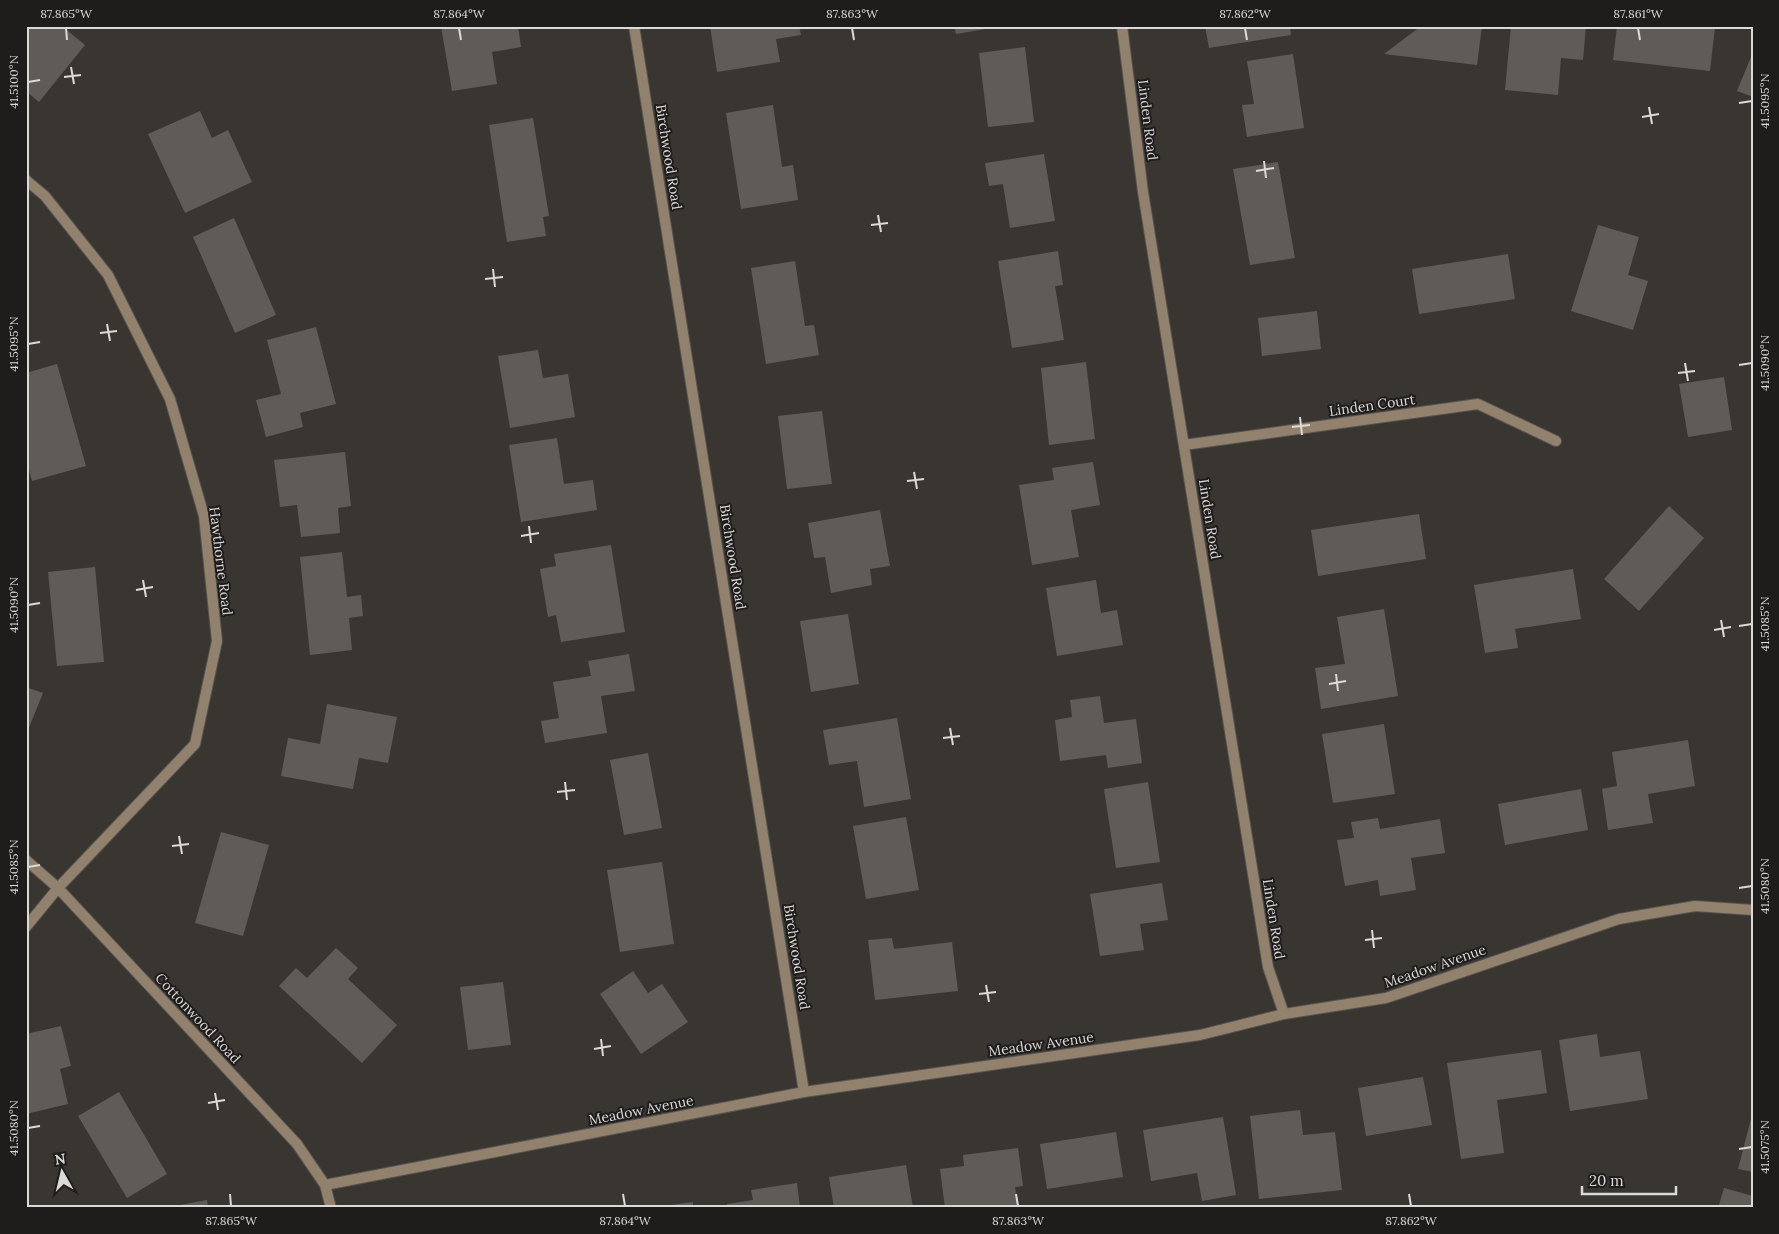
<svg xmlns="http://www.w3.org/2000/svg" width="1779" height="1234" font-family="Lora,serif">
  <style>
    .building { fill: #5f5c58 }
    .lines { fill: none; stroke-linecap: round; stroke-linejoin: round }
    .minor-casing { stroke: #565450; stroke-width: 12 }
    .minor { stroke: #92816d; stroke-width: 10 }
    .ticks { fill: none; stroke: #dcdad8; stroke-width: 2 }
    .labels { text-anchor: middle; stroke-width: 4; stroke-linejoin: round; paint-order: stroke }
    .street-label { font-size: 14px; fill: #dcdad8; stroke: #1f1d1c }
    .neatline { fill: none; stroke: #dcdad8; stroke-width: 2 }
    .ticks-label { font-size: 12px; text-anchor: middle; fill: #dcdad8 }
  </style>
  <rect width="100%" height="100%" fill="#393632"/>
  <path class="building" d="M26 26H62L85 45 39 102 26 91Z
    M441 26H518L521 47 492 52 497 84 452 91Z
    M710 26H799L801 35 776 39 780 62 717 72Z
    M954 26H997V27L956 34Z
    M1205 26H1290L1291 35 1209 48Z
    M1421 26H1482L1477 65 1384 54Z
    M1511 26H1586L1583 60 1561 58 1558 95 1505 90Z
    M1617 26 1715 27 1710 71 1613 60Z
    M1025 47 1034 122 988 127 979 53Z
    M1753 52V97L1737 91Z
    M1293 54 1304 128 1247 137 1242 105 1254 104 1247 61Z
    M773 105 782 167 793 165 798 200 741 209 726 113Z
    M200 111 212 138 228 130 252 182 185 213 148 134Z
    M533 118 549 216 543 217 546 236 507 242 489 125Z
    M1044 154 1055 221 1010 228 1003 184 989 186 985 163Z
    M1278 162 1295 258 1250 265 1233 169Z
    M234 218 276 315 235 333 193 237Z
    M1598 225 1639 237 1628 275 1648 281 1633 330 1571 311Z
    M1058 251 1063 285 1055 286 1064 340 1012 348 998 261Z
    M1508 254 1515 299 1419 314 1412 269Z
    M795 261 805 326 814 325 819 355 766 364 751 268Z
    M1317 311 1321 349 1262 356 1258 318Z
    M316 327 336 404 300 413 303 427 266 437 256 400 281 394 267 340Z
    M538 350 543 378 568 374 575 417 510 428 498 356Z
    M1086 362 1095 439 1049 445 1041 368Z
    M57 364 86 466 32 481 26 460V373Z
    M1724 377 1732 430 1688 437 1679 384Z
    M822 411 832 484 787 489 778 416Z
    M557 438 564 484 593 480 597 510 521 522 509 445Z
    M345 452 351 506 338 508 340 533 301 537 297 505 280 507 274 460Z
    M1093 462 1100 505 1071 510 1079 557 1032 565 1019 485 1054 480 1052 468Z
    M1669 506 1704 538 1639 611 1604 579Z
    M880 510 890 566 870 569 872 585 831 593 825 557 814 558 808 523Z
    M1419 514 1426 559 1318 576 1311 530Z
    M611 545 625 632 561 642 556 615 548 617 540 569 556 566 554 554Z
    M342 552 347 597 361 595 363 616 349 618 352 650 310 655 300 557Z
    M95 567 104 662 57 666 48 572Z
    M1573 569 1581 619 1515 629 1518 648 1485 653 1474 585Z
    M1096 580 1101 613 1117 610 1123 645 1057 656 1046 588Z
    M1384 609 1398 696 1321 709 1315 668 1345 664 1337 617Z
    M848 614 859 684 811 692 800 621Z
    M629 654 635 691 601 696 607 733 545 743 541 721 559 718 553 682 591 676 588 661Z
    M26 687 43 693 26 735Z
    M1100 696 1104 723 1136 719 1142 763 1108 768 1106 755 1060 761 1055 720 1072 717 1070 700Z
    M327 704 397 717 388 763 359 758 353 789 281 776 288 738 320 744Z
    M897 718 911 799 864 807 857 761 829 765 823 730Z
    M1384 724 1395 794 1333 803 1322 734Z
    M1688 740 1695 786 1648 794 1653 823 1608 830 1602 789 1617 786 1612 752Z
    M648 753 662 828 624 835 610 760Z
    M1148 782 1160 862 1116 868 1104 789Z
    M1581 789 1588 830 1505 845 1498 804Z
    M906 817 919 890 866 899 853 826Z
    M1378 818 1380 829 1440 819 1445 853 1411 858 1416 890 1380 896 1378 880 1345 886 1337 840 1354 838 1351 822Z
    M221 832 269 845 243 936 195 923Z
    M662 862 674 944 620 952 607 870Z
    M1162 883 1168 920 1140 924 1144 950 1100 956 1090 894Z
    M892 938 894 949 952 942 958 991 875 1000 868 940Z
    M336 948 358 968 348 979 397 1025 362 1063 279 986 296 968 307 978Z
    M633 971 648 993 662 984 688 1022 641 1054 600 994Z
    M503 982 511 1045 468 1050 460 987Z
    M61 1026 71 1066 60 1069 68 1104 26 1114V1034Z
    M1597 1034 1600 1057 1640 1051 1648 1099 1570 1111 1559 1040Z
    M1541 1050 1547 1093 1497 1100 1504 1153 1461 1159 1447 1063Z
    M1423 1077 1432 1125 1366 1136 1358 1088Z
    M119 1092 167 1174 127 1198 78 1116Z
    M1300 1110 1303 1135 1335 1132 1342 1190 1259 1199 1250 1116Z
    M1752 1115H1753V1172L1738 1169Z
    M1223 1117 1236 1195 1202 1201 1197 1173 1151 1181 1143 1130Z
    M1116 1132 1123 1177 1047 1189 1040 1144Z
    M1018 1148 1023 1186 1015 1187 1018 1206 945 1208 940 1169 964 1166 963 1155Z
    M906 1165 913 1208H834L829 1177Z
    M797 1183 800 1208H728L727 1204 753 1200 751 1190Z
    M1724 1188 1753 1196V1208H1718Z
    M207 1200 208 1208H169V1207Z
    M693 1202V1208H656V1207Z"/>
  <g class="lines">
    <g class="minor-casing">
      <path id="minor" d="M634 26 804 1092
        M1122 26 1143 192 1268 967 1284 1014
        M26 180 45 196 108 275 170 399 204 516 217 641 195 744 58 888 26 927
        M1184 445 1478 404 1556 441
        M26 860 58 888 297 1144 325 1185 331 1208
        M325 1185 804 1092 1200 1035 1284 1014 1386 998 1619 919 1695 906 1753 910"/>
    </g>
    <use href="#minor" class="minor"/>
  </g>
  <path class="ticks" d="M66 28 67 40M459 28 461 40M852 28 854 40M1245 28 1247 40M1638 28 1640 40M71 67 74 84M64 77 81 75M28 82 40 80M1739 103 1752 101M1649 107 1652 124M1642 117 1659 114M1264 161 1266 178M1256 171 1274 168M878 215 881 232M871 225 888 223M493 269 495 287M485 279 503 277M107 324 110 341M100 333 117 331M28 344 40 342M1685 363 1688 381M1739 365 1752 363M1678 373 1695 371M1300 417 1302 435M1292 427 1310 425M914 472 917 489M907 481 924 479M529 526 531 543M521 536 539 533M143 580 146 597M136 590 153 587M28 605 40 603M1721 620 1724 637M1739 626 1752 624M1714 630 1731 627M1336 674 1338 691M1329 684 1346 681M950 728 953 745M943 738 960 736M565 782 567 800M557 792 575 790M179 836 182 854M172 846 189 844M28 867 40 865M1739 888 1752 886M1372 930 1374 948M1365 940 1382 938M986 985 989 1002M979 994 996 992M601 1039 603 1056M594 1049 611 1046M215 1093 218 1110M208 1103 225 1100M28 1128 40 1126M1739 1149 1752 1147M230 1194 231 1206M623 1194 625 1206M1016 1194 1018 1206M1409 1194 1411 1206"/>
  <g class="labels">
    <g class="street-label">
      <text transform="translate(1148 120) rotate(83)" y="5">Linden Road</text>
      <text transform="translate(669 157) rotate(81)" y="5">Birchwood Road</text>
      <text transform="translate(1372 405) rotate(-8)" y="5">Linden Court</text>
      <text transform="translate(1210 519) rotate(81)" y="5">Linden Road</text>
      <text transform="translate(733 557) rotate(81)" y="5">Birchwood Road</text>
      <text transform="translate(221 561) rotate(83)" y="5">Hawthorne Road</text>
      <text transform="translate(1274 919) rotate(81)" y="5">Linden Road</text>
      <text transform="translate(797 957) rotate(81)" y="5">Birchwood Road</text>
      <text transform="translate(1435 966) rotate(-19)" y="5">Meadow Avenue</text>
      <text transform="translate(198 1018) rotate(47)" y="5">Cottonwood Road</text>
      <text transform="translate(1041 1044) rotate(-8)" y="5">Meadow Avenue</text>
      <text transform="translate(641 1110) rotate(-11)" y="5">Meadow Avenue</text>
    </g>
  </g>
  <rect width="1779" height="1234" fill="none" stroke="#1f1d1c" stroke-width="55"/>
  <g transform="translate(62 1172) rotate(352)" stroke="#1f1d1c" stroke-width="4" paint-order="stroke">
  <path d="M0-4L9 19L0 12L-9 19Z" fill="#dcdad8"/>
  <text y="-8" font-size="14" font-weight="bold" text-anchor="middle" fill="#dcdad8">N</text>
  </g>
  <path d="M1582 1186v8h94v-8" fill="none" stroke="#dcdad8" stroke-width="2.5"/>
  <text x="1589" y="1186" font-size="15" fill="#dcdad8" stroke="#1f1d1c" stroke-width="4" paint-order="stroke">20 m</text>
  <rect x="28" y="28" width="1724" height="1178" class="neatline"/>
  <g class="ticks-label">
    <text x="66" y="18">87.865°W</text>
    <text x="459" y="18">87.864°W</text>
    <text x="852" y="18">87.863°W</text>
    <text x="1245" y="18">87.862°W</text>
    <text x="1638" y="18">87.861°W</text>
    <text transform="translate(14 82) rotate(-90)" y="4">41.5100°N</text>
    <text transform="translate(1765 101) rotate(-90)" y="4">41.5095°N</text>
    <text transform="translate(14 344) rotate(-90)" y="4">41.5095°N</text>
    <text transform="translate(1765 363) rotate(-90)" y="4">41.5090°N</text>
    <text transform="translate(14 605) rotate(-90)" y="4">41.5090°N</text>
    <text transform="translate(1765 624) rotate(-90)" y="4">41.5085°N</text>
    <text transform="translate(14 867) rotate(-90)" y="4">41.5085°N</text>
    <text transform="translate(1765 886) rotate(-90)" y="4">41.5080°N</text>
    <text transform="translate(14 1128) rotate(-90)" y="4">41.5080°N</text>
    <text transform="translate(1765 1147) rotate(-90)" y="4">41.5075°N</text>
    <text x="231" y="1225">87.865°W</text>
    <text x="625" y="1225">87.864°W</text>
    <text x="1018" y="1225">87.863°W</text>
    <text x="1411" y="1225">87.862°W</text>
  </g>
</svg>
